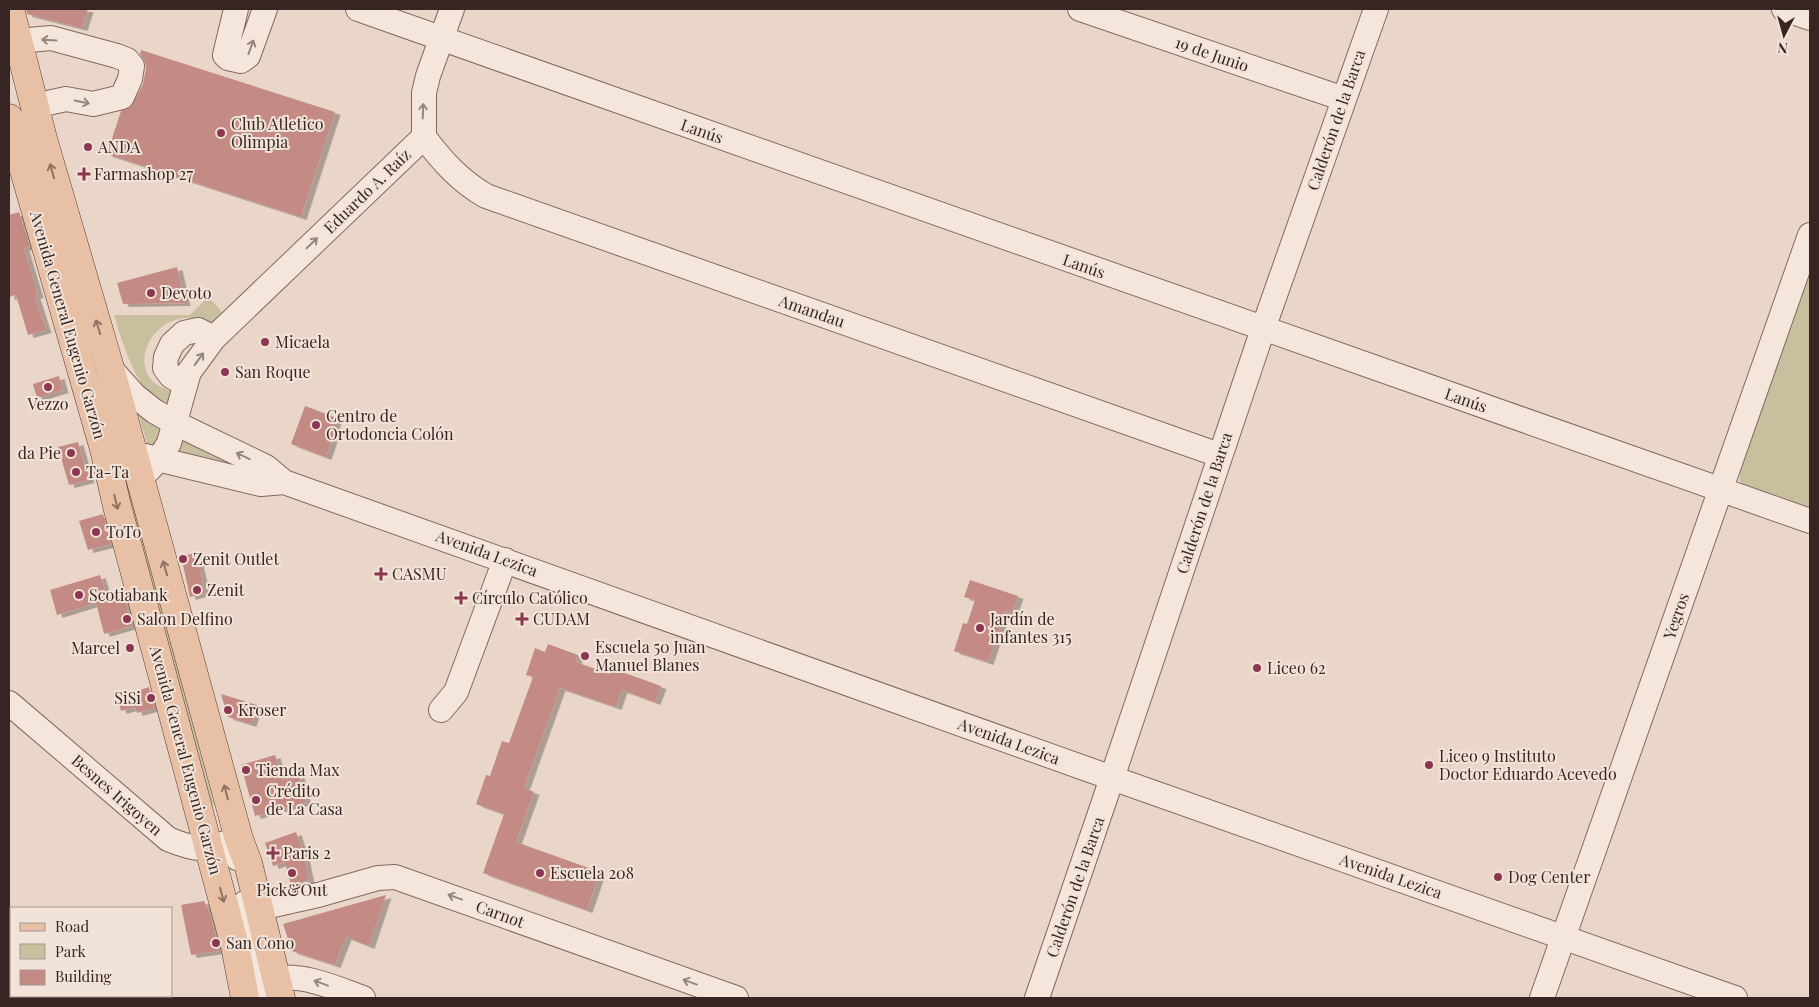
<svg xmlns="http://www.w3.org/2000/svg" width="1819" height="1007" font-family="'Playfair Display',serif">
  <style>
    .green { fill: #c7bf9e }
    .building { fill: #c38b83; filter: url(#shadow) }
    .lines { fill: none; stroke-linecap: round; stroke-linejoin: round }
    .minor-casing { stroke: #846860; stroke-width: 26 }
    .major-casing { stroke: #533933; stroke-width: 29 }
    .minor { stroke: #f5e6dc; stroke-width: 24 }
    .major { stroke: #e8c0a6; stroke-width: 28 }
    .oneway { stroke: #96867f }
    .oneway2 { stroke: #8f7264 }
    .poi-dot { fill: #8c3751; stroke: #f2e3d8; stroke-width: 2 }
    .labels { text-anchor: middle; stroke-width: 4; stroke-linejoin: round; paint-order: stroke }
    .street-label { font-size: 16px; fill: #362522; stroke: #f2e3d8 }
    .poi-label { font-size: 16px; fill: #362522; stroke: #f2e3d8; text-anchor: start }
  </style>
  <defs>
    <filter id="shadow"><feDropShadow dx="5.5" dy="3" stdDeviation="0" flood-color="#0004"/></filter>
  </defs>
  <rect width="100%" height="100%" fill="#ead6c9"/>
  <path class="green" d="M1810 267V510L1743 485 1740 481V472Z
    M208 297 225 315 214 326C206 323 198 318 188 318 146 318 123 379 172 391L169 403C142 409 120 336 114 315H190Z
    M137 409 162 428 160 447H148Z
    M183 438 244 469 195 457 179 451Z
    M128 494 132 497 214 805 206 807Z"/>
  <path class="building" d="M26 9H88L82 28 27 14Z
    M141 50 335 112 301 217 107 154 121 111 131 107 143 84 146 68 145 62 140 54Z
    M19 212 30 246 24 248 38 295 35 296 46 330 28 335 16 295 9 297V215Z
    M177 267 185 303 123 304 117 283Z
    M59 376 63 390 37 398 33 384Z
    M305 406 337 418 332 432 334 433 326 457 291 444Z
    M78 442 89 480 69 485 58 447Z
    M103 514 111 544 88 550 79 521Z
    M196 553 205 593 190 597 181 556Z
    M100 575 108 600 124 596 132 626 104 634 96 603 57 615 50 590Z
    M970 580 1018 596 1012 613 1005 611 988 662 954 651 963 623 967 624 975 600 964 597Z
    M548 644 578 655 576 662 609 674 611 668 661 686 655 702 622 690 616 707 560 688 524 788 534 792 516 842 600 872 587 910 483 873 504 814 476 804 486 775 490 776 502 741 509 743 533 677 526 675 535 648 545 652Z
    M149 687 155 708 137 713 135 707 121 711 117 698Z
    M221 694 257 705 251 724 228 717Z
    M275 755 283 780 299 775 306 802 255 816 241 765Z
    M296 832 304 856 309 880 291 885 285 862 273 866 265 843Z
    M386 895 369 946 346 937 335 965 292 951 283 924Z
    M204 901 210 914 219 951 191 955 181 905Z"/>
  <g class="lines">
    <g class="minor-casing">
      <path id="minor" d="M236 9 225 55 228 58 241 61 248 56 265 9
        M358 9 1810 521
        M1080 9 1344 99
        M1784 9 1810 18
        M18 41 51 38 117 56 127 60 132 66 130 79 122 97 93 104 66 99 34 106
        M424 137C442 161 460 181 486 196L1219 455
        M110 368 134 395 154 411 175 423 266 467 284 482 1112 778 1735 998
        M185 384 171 376 165 368 166 357 172 344 184 333 198 330 214 338
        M145 456 261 484 284 482
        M140 479 159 459 169 443 189 372 214 338 424 137V93L428 76 452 9
        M9 703 168 839C201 853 207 849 239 839L237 858
        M441 710 456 692 505 560
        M245 903 264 998
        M260 908 318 895 378 878 395 877 736 998
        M277 978C308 975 335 988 363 998
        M1037 998 1112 778 1263 329 1376 9
        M1542 998 1810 235"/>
    </g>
    <g class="major-casing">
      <path id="major" d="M10 9 43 139 110 368 239 839 248 863 281 998
        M9 118 104 449 117 506 235 946 245 998"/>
    </g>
    <use href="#minor" class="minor"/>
    <use href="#major" class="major"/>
  </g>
  <defs><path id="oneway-shaft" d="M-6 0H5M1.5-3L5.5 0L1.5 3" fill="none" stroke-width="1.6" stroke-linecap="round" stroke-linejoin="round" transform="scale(1.25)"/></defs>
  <g class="oneway">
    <use href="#oneway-shaft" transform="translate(49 40) rotate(-177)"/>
    <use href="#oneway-shaft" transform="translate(251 47) rotate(-70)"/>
    <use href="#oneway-shaft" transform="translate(82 102) rotate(11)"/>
    <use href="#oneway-shaft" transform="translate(423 111) rotate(-88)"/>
    <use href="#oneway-shaft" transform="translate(312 243) rotate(-44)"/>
    <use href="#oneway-shaft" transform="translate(199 359) rotate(-54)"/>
    <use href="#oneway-shaft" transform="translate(243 456) rotate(-155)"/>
    <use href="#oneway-shaft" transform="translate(455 897) rotate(-160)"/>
    <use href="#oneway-shaft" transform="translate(690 982) rotate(-160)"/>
    <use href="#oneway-shaft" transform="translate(321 983) rotate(-160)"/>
  </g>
  <g class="oneway2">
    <use href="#oneway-shaft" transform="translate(52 171) rotate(-106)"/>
    <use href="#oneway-shaft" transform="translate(98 327) rotate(-107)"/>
    <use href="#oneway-shaft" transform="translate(116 502) rotate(76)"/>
    <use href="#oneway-shaft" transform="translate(165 568) rotate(-106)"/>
    <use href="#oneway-shaft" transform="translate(226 792) rotate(-105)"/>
    <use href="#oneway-shaft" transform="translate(222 895) rotate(75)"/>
  </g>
  <g class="poi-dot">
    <circle cx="221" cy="133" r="5"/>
    <circle cx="88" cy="147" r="5"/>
    <path d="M81.5 166.5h5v5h5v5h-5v5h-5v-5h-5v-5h5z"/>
    <circle cx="151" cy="293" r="5"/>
    <circle cx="265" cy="342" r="5"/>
    <circle cx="225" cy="372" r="5"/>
    <circle cx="48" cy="387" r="5"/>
    <circle cx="316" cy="425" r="5"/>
    <circle cx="71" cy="453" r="5"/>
    <circle cx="76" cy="472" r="5"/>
    <circle cx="96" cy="532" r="5"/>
    <circle cx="183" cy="559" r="5"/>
    <path d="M378.5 566.5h5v5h5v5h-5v5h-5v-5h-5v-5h5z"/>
    <circle cx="197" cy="590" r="5"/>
    <circle cx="79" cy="595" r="5"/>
    <path d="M458.5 590.5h5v5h5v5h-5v5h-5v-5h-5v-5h5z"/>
    <circle cx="127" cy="619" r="5"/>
    <path d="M519.5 611.5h5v5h5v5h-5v5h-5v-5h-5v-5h5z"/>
    <circle cx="980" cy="628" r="5"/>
    <circle cx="130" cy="648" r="5"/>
    <circle cx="585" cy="656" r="5"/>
    <circle cx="1257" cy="668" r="5"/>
    <circle cx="151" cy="698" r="5"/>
    <circle cx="228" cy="710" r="5"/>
    <circle cx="1429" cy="765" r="5"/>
    <circle cx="246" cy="770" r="5"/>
    <circle cx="256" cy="800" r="5"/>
    <path d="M270.5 845.5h5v5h5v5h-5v5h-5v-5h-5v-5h5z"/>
    <circle cx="292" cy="873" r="5"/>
    <circle cx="540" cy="873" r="5"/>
    <circle cx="1498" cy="877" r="5"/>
    <circle cx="216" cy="943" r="5"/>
  </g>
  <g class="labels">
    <g class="street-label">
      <text transform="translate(1212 54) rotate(19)" y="6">19 de Junio</text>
      <text transform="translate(1336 120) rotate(-71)" y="6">Calderón de la Barca</text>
      <text transform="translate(702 131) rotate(19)" y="6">Lanús</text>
      <text transform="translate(367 191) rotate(-44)" y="6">Eduardo A. Raíz</text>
      <text transform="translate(1084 266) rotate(19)" y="6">Lanús</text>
      <text transform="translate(812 311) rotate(19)" y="6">Amandau</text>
      <text transform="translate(68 325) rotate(74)" y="6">Avenida General Eugenio Garzón</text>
      <text transform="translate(1466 400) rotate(19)" y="6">Lanús</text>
      <text transform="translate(1204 503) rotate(-72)" y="6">Calderón de la Barca</text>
      <text transform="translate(487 553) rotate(20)" y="6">Avenida Lezica</text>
      <text transform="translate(1676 616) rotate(-71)" y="6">Yegros</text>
      <text transform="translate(1009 741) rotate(20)" y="6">Avenida Lezica</text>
      <text transform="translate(186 760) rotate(75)" y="6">Avenida General Eugenio Garzón</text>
      <text transform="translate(117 795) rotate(41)" y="6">Besnes Irigoyen</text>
      <text transform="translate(1391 876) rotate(19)" y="6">Avenida Lezica</text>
      <text transform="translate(1075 887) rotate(-71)" y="6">Calderón de la Barca</text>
      <text transform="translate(500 914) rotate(20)" y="6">Carnot</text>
    </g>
    <g class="poi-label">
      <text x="231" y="130">Club Atletico<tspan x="231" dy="18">Olimpia</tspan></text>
      <text x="98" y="153">ANDA</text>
      <text x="94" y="180">Farmashop 27</text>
      <text x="161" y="299">Devoto</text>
      <text x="275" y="348">Micaela</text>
      <text x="235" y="378">San Roque</text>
      <text x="48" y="410" text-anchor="middle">Vezzo</text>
      <text x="326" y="422">Centro de<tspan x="326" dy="18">Ortodoncia Colón</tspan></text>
      <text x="61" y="459" text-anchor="end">da Pie</text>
      <text x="86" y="478">Ta-Ta</text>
      <text x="106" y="538">ToTo</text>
      <text x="193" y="565">Zenit Outlet</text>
      <text x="392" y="580">CASMU</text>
      <text x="207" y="596">Zenit</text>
      <text x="89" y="601">Scotiabank</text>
      <text x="472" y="604">Círculo Católico</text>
      <text x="137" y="625">Salon Delfino</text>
      <text x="533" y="625">CUDAM</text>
      <text x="990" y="625">Jardín de<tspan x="990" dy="18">infantes 315</tspan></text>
      <text x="595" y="653">Escuela 50 Juan<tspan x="595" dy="18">Manuel Blanes</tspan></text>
      <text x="120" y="654" text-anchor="end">Marcel</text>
      <text x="1267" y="674">Liceo 62</text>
      <text x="141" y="704" text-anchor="end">SiSi</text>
      <text x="238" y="716">Kroser</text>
      <text x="1439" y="762">Liceo 9 Instituto<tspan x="1439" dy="18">Doctor Eduardo Acevedo</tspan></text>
      <text x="256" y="776">Tienda Max</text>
      <text x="266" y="797">Crédito<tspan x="266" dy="18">de La Casa</tspan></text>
      <text x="283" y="859">Paris 2</text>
      <text x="550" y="879">Escuela 208</text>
      <text x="1508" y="883">Dog Center</text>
      <text x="292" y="896" text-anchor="middle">Pick&amp;Out</text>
      <text x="226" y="949">San Cono</text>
    </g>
  </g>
  <rect width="1819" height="1007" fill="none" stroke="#362522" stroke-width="20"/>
  <rect x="10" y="907" width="162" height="90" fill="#f2e3d8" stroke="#a7978f"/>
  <rect x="20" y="923" width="25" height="8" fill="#e8c0a6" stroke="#a7978f"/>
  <text x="55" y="932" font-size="15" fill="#362522">Road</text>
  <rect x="20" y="944" width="25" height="15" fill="#c7bf9e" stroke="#a7978f"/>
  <text x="55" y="957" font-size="15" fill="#362522">Park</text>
  <rect x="20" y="970" width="25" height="15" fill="#c38b83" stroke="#a7978f"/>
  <text x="55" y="982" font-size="15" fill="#362522">Building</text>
  <g transform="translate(1784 35) rotate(186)" stroke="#f2e3d8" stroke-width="4" paint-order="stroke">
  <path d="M0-4L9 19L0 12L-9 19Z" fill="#362522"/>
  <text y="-8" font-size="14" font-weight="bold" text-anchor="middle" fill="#362522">N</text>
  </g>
</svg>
